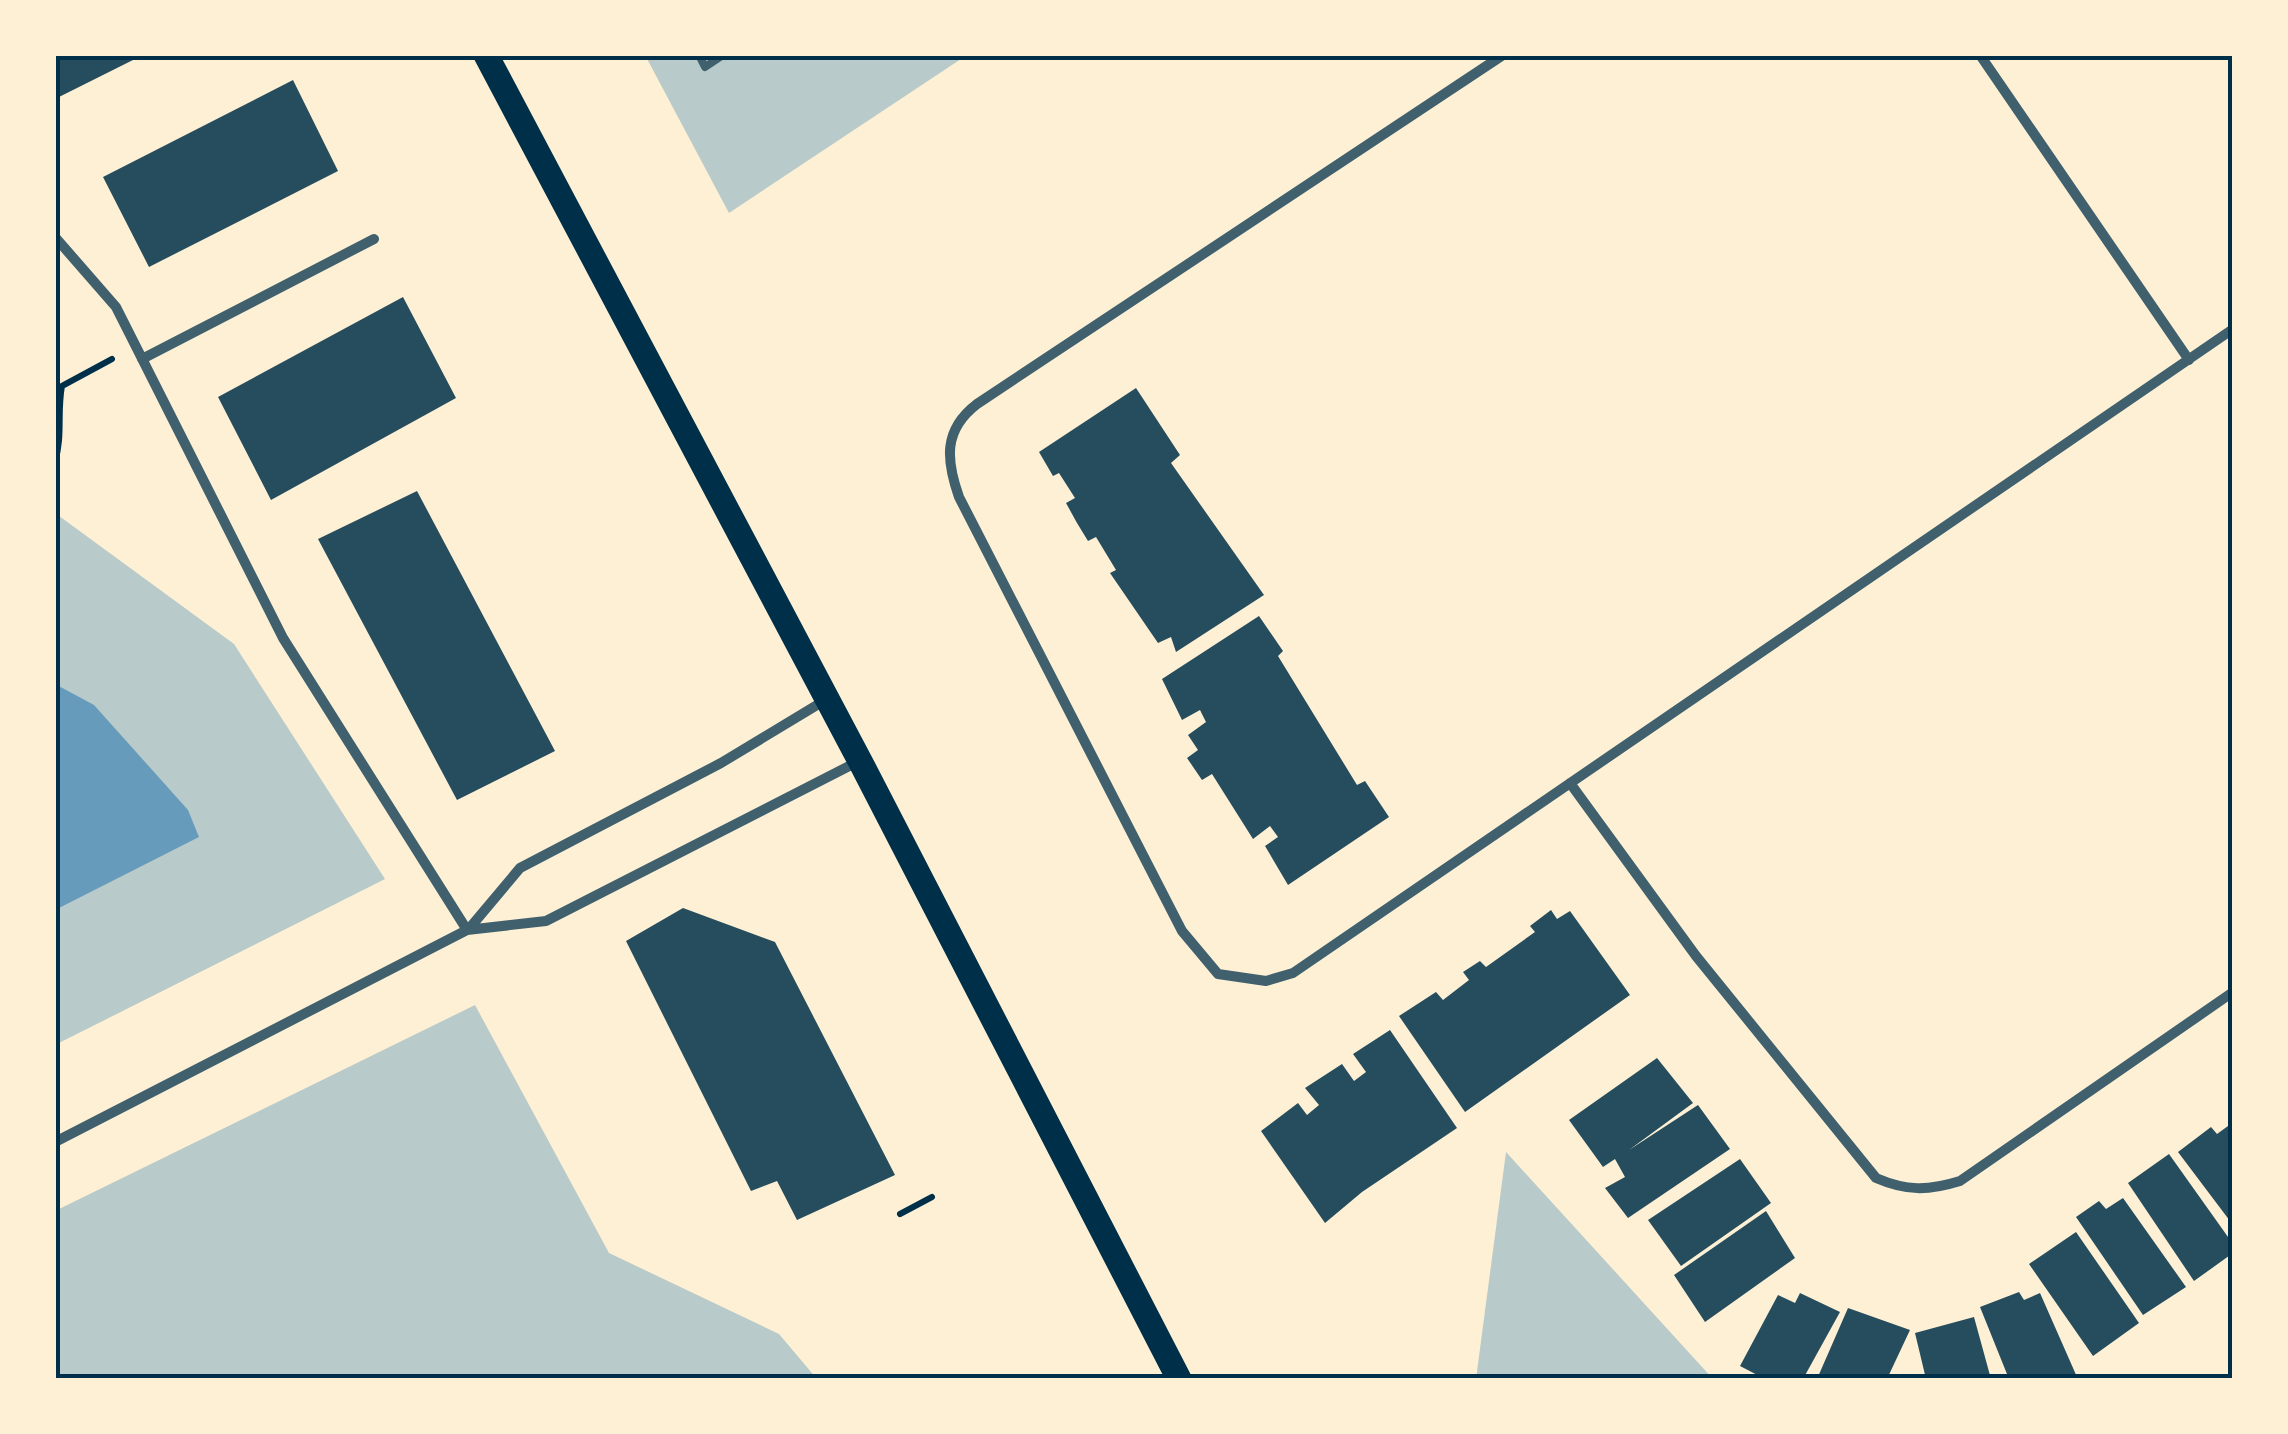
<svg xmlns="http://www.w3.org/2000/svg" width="2288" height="1434" font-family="Lato,sans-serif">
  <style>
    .green { fill: #b9caca }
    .water { fill: #669bbc }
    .building { fill: #264d5e }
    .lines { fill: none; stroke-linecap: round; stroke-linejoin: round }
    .path { stroke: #003049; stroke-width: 6 }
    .service { stroke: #3f606c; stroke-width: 8 }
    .minor { stroke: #3f606c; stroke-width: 10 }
    .primary { stroke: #003049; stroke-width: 25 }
    .neatline { fill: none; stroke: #003049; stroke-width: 4 }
  </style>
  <rect width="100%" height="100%" fill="#fdf0d5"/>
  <path class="green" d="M645 55H967L729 213Z
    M55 513 234 644 385 879 55 1045Z
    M475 1005 609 1253 779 1334 817 1379H55V1211Z
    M1506 1152 1713 1379H1476Z"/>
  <path class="water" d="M55 684 94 705 188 810 199 837 55 910Z"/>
  <path class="building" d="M55 55H143L55 99Z
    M293 80 338 171 149 267 103 177Z
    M403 297 456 398 271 500 218 397Z
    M1136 388 1180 455 1171 463 1264 595 1176 652 1171 637 1158 643 1110 573 1116 570 1096 537 1088 541 1077 523 1066 503 1075 498 1059 473 1053 476 1039 452Z
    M417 491 555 751 457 800 318 539Z
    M1259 616 1283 651 1278 656 1357 785 1365 781 1389 817 1288 885 1265 846 1278 837 1270 826 1253 839 1212 774 1202 780 1187 758 1198 750 1188 735 1206 722 1200 710 1182 720 1162 679Z
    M683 908 775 942 895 1175 797 1220 777 1181 751 1191 626 941Z
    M1551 910 1557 919 1570 911 1630 995 1465 1112 1399 1016 1436 992 1443 1000 1469 980 1463 972 1480 961 1486 967 1535 932 1530 926Z
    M1390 1030 1457 1128 1362 1192 1325 1223 1261 1131 1298 1103 1307 1115 1319 1105 1305 1088 1342 1064 1354 1081 1366 1072 1353 1054Z
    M1657 1058 1693 1103 1629 1150 1698 1105 1730 1149 1628 1218 1605 1188 1625 1177 1615 1159 1603 1167 1569 1120Z
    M2228 1126 2233 1133V1225L2178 1152 2211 1127 2217 1134Z
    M2169 1154 2233 1244V1253L2194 1281 2128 1183Z
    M1740 1159 1771 1203 1681 1266 1648 1220Z
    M2123 1198 2186 1287 2143 1315 2076 1217 2099 1201 2106 1209Z
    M1766 1211 1795 1258 1705 1322 1674 1275Z
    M2076 1232 2139 1323 2093 1356 2029 1264Z
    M2019 1292 2024 1300 2040 1293 2077 1377 2009 1379 1980 1307Z
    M1800 1293 1840 1312 1803 1379H1765L1740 1366 1778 1295 1795 1303Z
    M1848 1308 1910 1330 1887 1379H1817Z
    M1974 1317 1991 1379H1926L1915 1333Z"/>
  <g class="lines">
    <path class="path" d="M55 462C63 436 57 413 62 386L112 359
      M900 1214 932 1197"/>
    <path class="service" d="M699 55 705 67 723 55"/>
    <path class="minor" d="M1503 55 977 404C943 430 946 460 959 497L1182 931 1218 974 1266 981 1293 973 2233 329
      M1980 55 2189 360
      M55 237 116 307 283 638 467 930
      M142 359 374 239
      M1570 783 1696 956 1876 1178C1906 1191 1928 1191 1960 1181L2233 992
      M468 930 520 868 721 763 827 699
      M55 1142 467 930 546 921 859 761"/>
    <path class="primary" d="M486 55 860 761 1179 1379"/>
  </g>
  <rect width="2288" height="1434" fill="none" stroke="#fdf0d5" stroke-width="115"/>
  <rect x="58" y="58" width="2172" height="1318" class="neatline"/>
</svg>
